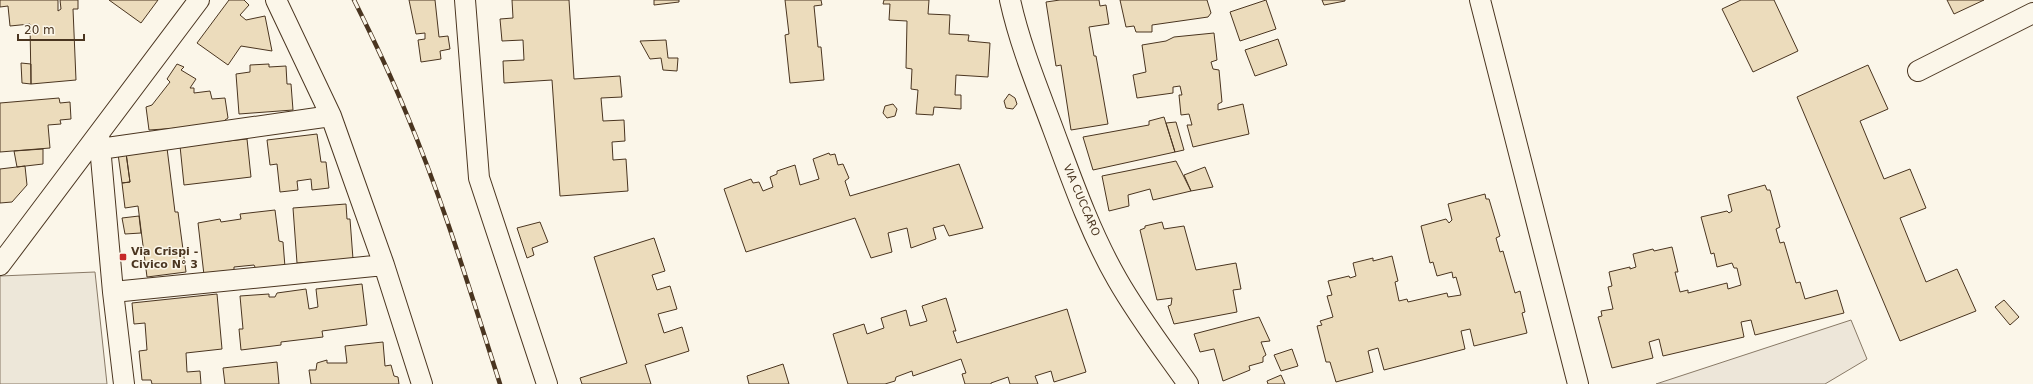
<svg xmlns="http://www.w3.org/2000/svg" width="2033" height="384" font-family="'DejaVu Sans',sans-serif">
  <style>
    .green { fill: #ede6d9; stroke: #887966 }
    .parking { fill: #ede7d9; stroke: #887966 }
    .building { fill: #ecdcbc; stroke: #4a3520 }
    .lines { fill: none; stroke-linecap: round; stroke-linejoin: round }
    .street-casing { stroke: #4a3520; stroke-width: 22 }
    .street { stroke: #fbf6e9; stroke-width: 20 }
    .rail-casing { stroke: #4a3520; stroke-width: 4.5 }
    .rail { stroke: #fbf6e9; stroke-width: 3; stroke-dasharray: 9; stroke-linecap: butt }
    .poi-dot { fill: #c62828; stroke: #fbf6e9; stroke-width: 1.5 }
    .labels { text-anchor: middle; stroke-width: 3; stroke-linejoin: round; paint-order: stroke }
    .street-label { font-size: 11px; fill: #4a3520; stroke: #fbf6e9 }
    .poi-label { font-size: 11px; font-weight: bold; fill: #4a3520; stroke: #fbf6e9; text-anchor: start }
  </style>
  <rect width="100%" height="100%" fill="#fbf6e9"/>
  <path class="green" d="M1851 320 1867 359 1825 384H1656Z"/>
  <path class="parking" d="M95 272 107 384H0V276Z"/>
  <path class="building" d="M0 0H58V11L61 9 60 0H78V9H73L76 80 31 84 30 24 10 26 8 6 0 7Z
    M109 0H158L141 23Z
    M229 0H244L249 5 240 15 246 20 265 16 272 51 241 46 228 65 197 43Z
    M409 0H435L439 37 448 36 450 49 440 51 441 59 421 62 418 40 425 39V33L416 34Z
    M512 0H569L574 79 620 76 622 97 601 98 603 121 624 120 625 141 612 142 613 160 626 159 628 191 560 196 552 80 504 83 503 61 524 60 523 40 502 41 500 19 513 18Z
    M654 0H679V2L654 5Z
    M785 0H821L822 5 814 6 818 47H821L824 80 790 83 785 35 789 34Z
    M884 0H929L928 14 950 15 949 34 969 35 968 41 990 43 988 77 956 75 955 95H961V109L934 107 933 115 916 114 918 90 911 89 912 69 906 68 907 21 889 20 890 4H883Z
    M1060 0H1099L1100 6 1106 5 1109 24 1089 27 1094 56H1096L1108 124 1071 130 1061 65 1056 66 1046 2Z
    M1120 0H1207L1211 13 1208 17 1152 25V32H1136L1134 26 1126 27Z
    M1266 0 1276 29 1240 41 1230 12Z
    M1322 0H1345V1L1324 5Z
    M1741 0H1774L1798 51 1753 72 1722 9Z
    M1947 0H1984L1954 14Z
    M1214 33 1217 60 1211 62 1213 69 1219 70 1222 102 1218 104V110L1243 104 1249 134 1193 147 1187 125H1192L1189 114 1181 115 1179 95H1182L1180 86 1173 87V93L1137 98 1133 75 1146 72 1142 45 1166 41 1174 37Z
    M1278 39 1287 65 1255 76 1245 50Z
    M666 40 668 58H678L677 71 663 70 661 58 650 59 640 41Z
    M21 63 31 64V84L22 83Z
    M177 64 184 67 181 70 196 79 190 88H194V93L210 91 212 99 225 98 228 118 225 120 224 125 149 130 146 107 152 105 170 82 167 79Z
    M269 64V67L286 66 287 84H291L293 110 239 114 236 74 250 72V65Z
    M1868 65 1888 109 1860 121 1884 179 1910 169 1926 208 1900 218 1926 282 1957 269 1976 311 1900 341 1797 97Z
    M1009 94 1015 98 1017 104 1013 109 1006 108 1004 101Z
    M59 98 60 103 70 102 71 119 60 120 61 124 48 125 50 148 0 152V103Z
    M893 104 897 109 895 116 887 118 883 113 885 106Z
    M1164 117 1175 152 1093 170 1083 137 1149 125V121Z
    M1176 122 1184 150 1175 152 1166 123Z
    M317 134 321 162H326L329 188 312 190 311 179 297 181 298 190 280 192 277 164 270 165 267 140Z
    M247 139 251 177 184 185 180 146Z
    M167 148 175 212H178L186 272 147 277 138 206 125 208 122 183 130 182 126 153Z
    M43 149V164L17 167 14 151Z
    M126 153 130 182 122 183 118 154Z
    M829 153 830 155 835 154 838 165 843 164 849 178 845 181 850 196 959 164 983 228 949 236 944 225 933 228 936 239 911 248 907 228 888 233 892 252 871 258 855 218 746 252 724 189 751 179 753 183 759 182 763 191 773 187 770 177 777 174V171L795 165 800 185 819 179 813 159Z
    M1176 161 1191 191 1153 200 1150 189 1128 195 1129 206 1109 211 1102 176Z
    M25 166 27 185 12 202 0 203V169Z
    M1205 167 1213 187 1191 191 1184 175Z
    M1765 185 1767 190H1770L1780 227 1776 229 1780 243 1784 242 1796 283 1800 282 1805 299 1837 290 1844 313 1755 335 1751 320 1741 322 1744 337 1663 356 1659 339 1649 342 1653 358 1612 368 1598 317 1602 316 1601 311 1613 309 1608 287 1612 286 1609 272 1630 267V269L1636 267 1633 254 1653 249 1654 251 1672 247 1678 272H1675L1680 292 1688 290V293L1727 283 1728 289 1741 285 1737 268H1734L1732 263 1717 267 1714 253 1711 254 1701 217 1727 211 1729 213 1732 211 1728 195Z
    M1485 194 1486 199H1489L1500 236 1496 238 1500 252 1503 251 1515 293 1520 291 1525 312 1522 313 1527 333 1474 346 1470 329 1461 331 1465 349 1384 370 1378 348 1368 351 1373 372 1336 382 1330 362H1326L1317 326 1322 325 1320 321 1333 317 1327 296 1332 295 1328 281 1349 276 1350 278 1356 276 1353 263 1373 258V261L1392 256 1398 281 1395 282 1399 301 1407 299 1408 302 1447 293 1448 297 1461 295 1456 277 1453 278 1452 272 1437 276 1433 262 1430 263 1421 226 1446 219 1449 223 1452 220 1448 204Z
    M346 204 347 219H350L353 259 297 263 293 208Z
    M275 210 279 241 283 242 285 267 256 269 254 265 234 267V271L204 275 198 223 220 219 221 222 241 219 240 214Z
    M139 216 141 233 125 234 122 218Z
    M540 222 548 242 532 248 534 255 527 258 517 228Z
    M1162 222 1164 229 1184 226 1196 270 1236 263 1241 289 1233 290 1237 312 1174 324 1168 306 1171 305 1172 298 1157 300 1140 230 1145 228V226Z
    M654 238 665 271 652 275 657 290 670 286 677 309 658 314 664 333 682 327 689 351 645 365 651 384H582L580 378 627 363 594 257Z
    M362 284 367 325 322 331 323 337 281 342V345L241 350 239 329H243L240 296 269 294V297H275L277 293 306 289 309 309 318 307 316 289Z
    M217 294 222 349 186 353 187 372 200 371 201 384H152L151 380H142L139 351 147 350 145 323 134 324 132 303Z
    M946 298 956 331H953L957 343 1067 309 1086 372 1054 382 1051 371 1035 376 1038 384H1010L1008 377 991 383V384H965L962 374 966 373 961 359 913 376 912 371 896 377 895 381 885 384H848L833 334 864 324 867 334 884 328 881 318 906 310 910 326 927 321 922 306Z
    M2004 300 2019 317 2010 325 1995 307Z
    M1259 317 1270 341 1261 342 1266 355 1263 357V362L1249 366 1250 370 1223 381 1214 349 1200 352 1194 334Z
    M383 342 385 366 391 365 394 376 398 377 399 384H311L309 370H316L317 363 327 360V363H347L345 346Z
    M1292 349 1298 366 1281 371 1274 355Z
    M277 362 279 384H225L223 368Z
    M783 364 789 384H749L747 376Z
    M1281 375 1285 384H1268L1267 381Z"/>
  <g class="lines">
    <g class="street-casing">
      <path id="street" d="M276 0 331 116 384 265 422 384
        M465 0 479 178 547 384
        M1010 0C1020 45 1037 86 1053 129 1072 180 1090 232 1117 279 1138 316 1164 350 1188 384
        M1480 0 1578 384
        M1918 71 2033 13
        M99 135 113 292 124 384
        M100 149 331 116
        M0 265 199 0
        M113 292 384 265"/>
    </g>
    <use href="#street" class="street"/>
    <g class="rail-casing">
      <path id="rail" d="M354 0C373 38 391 76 407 115 444 203 471 294 500 384"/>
    </g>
    <use href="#rail" class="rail"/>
  </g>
  <rect class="poi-dot" x="119" y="253" width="8" height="8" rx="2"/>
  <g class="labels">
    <g class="street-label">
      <text transform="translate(1082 200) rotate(67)" y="4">VIA CUCCARO</text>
    </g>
    <g class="poi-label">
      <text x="131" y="255">Via Crispi -<tspan x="131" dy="13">Civico N° 3</tspan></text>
    </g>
  </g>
  <path d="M18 34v6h66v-6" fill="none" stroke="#4a3520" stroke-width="2"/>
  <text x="24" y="34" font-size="12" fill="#4a3520" stroke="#fbf6e9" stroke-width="3" paint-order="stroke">20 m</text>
</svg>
